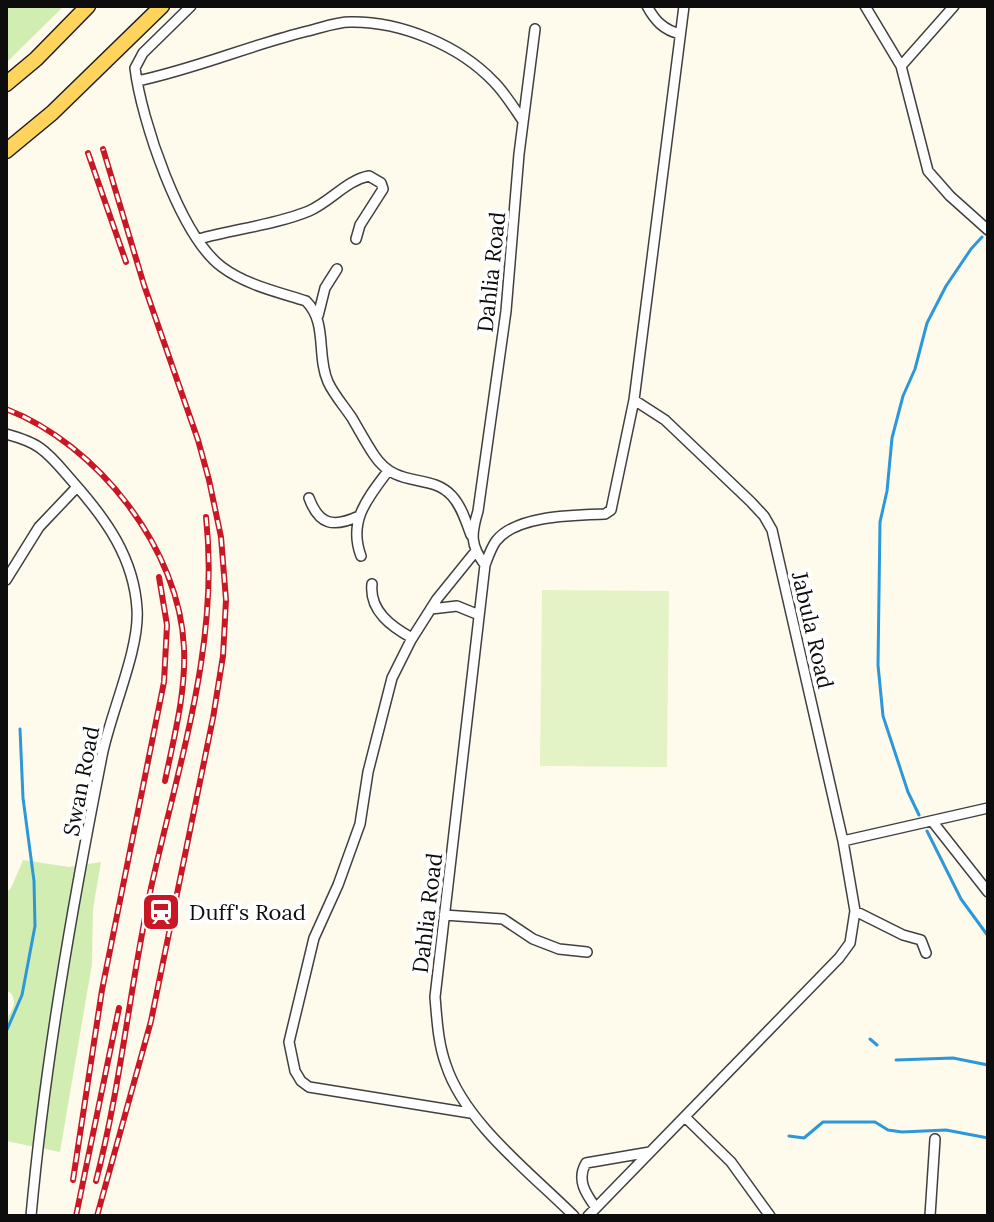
<svg xmlns="http://www.w3.org/2000/svg" width="994" height="1222" font-family="Lora,serif">
  <style>
    .green { fill: #d2edb2 }
    .pitch { fill: #e4f3c5 }
    .lines { fill: none; stroke-linecap: round; stroke-linejoin: round }
    .stream { stroke: #2c98d9; stroke-width: 3 }
    .minor-casing { stroke: #404040; stroke-width: 12 }
    .primary-casing { stroke: #1e1e1e; stroke-width: 17 }
    .minor { stroke: #fff; stroke-width: 9 }
    .primary { stroke: #ffd45c; stroke-width: 14 }
    .rail-casing { stroke: #c91824; stroke-width: 6 }
    .rail { stroke: #fff; stroke-width: 3; stroke-dasharray: 9; stroke-linecap: butt }
    .labels { text-anchor: middle; stroke-width: 8; stroke-linejoin: round; paint-order: stroke }
    .street-label { font-size: 22px; fill: #0d0d0d; stroke: #fff }
    .poi-label { font-size: 22px; fill: #0d0d0d; stroke: #fff; text-anchor: start }
  </style>
  <rect width="100%" height="100%" fill="#fffbec"/>
  <path class="green" d="M6 6H64L6 63Z
    M23 860 69 867 101 862 93 909 92 964 60 1152 6 1141V1019C13 1010 17 1003 11 993L6 991V893L11 888Z"/>
  <path class="pitch" d="M542 590 669 591 667 767 540 766Z"/>
  <g class="lines">
    <path class="stream" d="M919 815 908 792 883 716 878 665 880 522 887 491 892 438 903 396 915 369 927 323 946 286 971 249 982 237
      M927 831 961 899 988 936
      M6 1032 22 995 35 926 34 881 23 798 20 729
      M870 1039 877 1045
      M896 1060 953 1058 988 1065
      M789 1136 804 1138 823 1122H875L888 1130 902 1132 946 1130 988 1138"/>
    <g class="minor-casing">
      <path id="minor" d="M191 6 143 53 135 68C141 119 180 236 222 267 246 285 278 292 306 301 328 323 316 355 328 382 334 395 344 406 352 418 359 430 366 443 374 455 397 490 430 472 452 496 462 507 466 522 471 535
        M647 6C655 21 664 30 680 34
        M865 6 901 66 928 171 950 196 988 230
        M901 66 954 6
        M137 81C195 69 250 45 308 31 321 28 336 22 350 22 400 21 459 45 494 82 505 93 514 108 523 121
        M199 239C234 229 275 225 309 211 330 202 347 180 369 176L381 183 383 189 360 225 356 239
        M318 316 325 288 337 269
        M6 434C17 437 31 441 40 448 53 457 63 471 73 482 106 519 134 558 137 609 140 649 110 714 102 756 72 908 45 1062 31 1216
        M309 498C319 525 333 528 359 516
        M361 556C348 521 367 499 388 471
        M485 565C470 545 471 534 478 511L506 311 519 154 535 29
        M6 580 39 527 77 487
        M372 584C369 611 392 627 412 638
        M431 609 457 606 479 615
        M932 821 988 892
        M843 841 988 808
        M855 911 903 935 921 940 926 953
        M444 915 503 919 533 939 559 949 587 952
        M470 1113 309 1087 301 1081 295 1071 289 1042 314 938 338 885 360 824 368 772 392 678 411 640 437 599 475 552
        M685 1117 731 1162 770 1216
        M596 1208C586 1194 576 1180 586 1163L650 1152
        M574 1216C531 1173 465 1123 446 1065 438 1043 437 1020 435 997L485 565C488 557 491 548 496 541 516 515 575 515 605 514L611 510 634 400
        M588 1216 839 958 850 943 855 911 843 841 772 530 764 516 751 502 665 420 634 400 684 6
        M930 1216 935 1139"/>
    </g>
    <g class="primary-casing">
      <path id="primary" d="M6 84 36 59 88 6
        M6 151 52 113 162 6"/>
    </g>
    <use href="#minor" class="minor"/>
    <use href="#primary" class="primary"/>
    <g class="rail-casing">
      <path id="rail" d="M88 153 126 262
        M6 409C97 444 180 549 184 648 186 693 174 737 165 781
        M73 1180 102 990 164 682 167 625 159 577
        M96 1181C121 1085 130 985 151 888 178 765 220 644 206 517
        M76 1216 119 1008
        M97 1216 151 1021 213 718 223 656 226 600 221 537 209 480 198 440 144 285 103 149"/>
    </g>
    <use href="#rail" class="rail"/>
  </g>
  <defs>
    <g id="station-square" transform="scale(2)"><rect x="-9" y="-9" width="18" height="18" rx="4" fill="#c91824" stroke="#fff"/><path d="M-3-6H3Q5-6 5-4V2Q5 4 3 4L4.5 6H3L1.5 4h-3L-3 6H-4.5L-3 4Q-5 4-5 2V-4Q-5-6-3-6ZM-3.5-4v3h7v-3ZM-3.5 1v1.5H-2V1ZM2 1v1.5H3.5V1Z" fill="#fff"/></g>
  </defs>
  <g fill-rule="evenodd">
    <use href="#station-square" x="161" y="912"/>
  </g>
  <g class="labels">
    <g class="street-label">
      <text transform="translate(491 272) rotate(-84)" y="8">Dahlia Road</text>
      <text transform="translate(813 630) rotate(77)" y="8">Jabula Road</text>
      <text transform="translate(81 781) rotate(-79)" y="8">Swan Road</text>
      <text transform="translate(427 913) rotate(-83)" y="8">Dahlia Road</text>
    </g>
    <g class="poi-label">
      <text x="189" y="920">Duff's Road</text>
    </g>
  </g>
  <rect width="994" height="1222" fill="none" stroke="#0d0d0d" stroke-width="16"/>
</svg>
